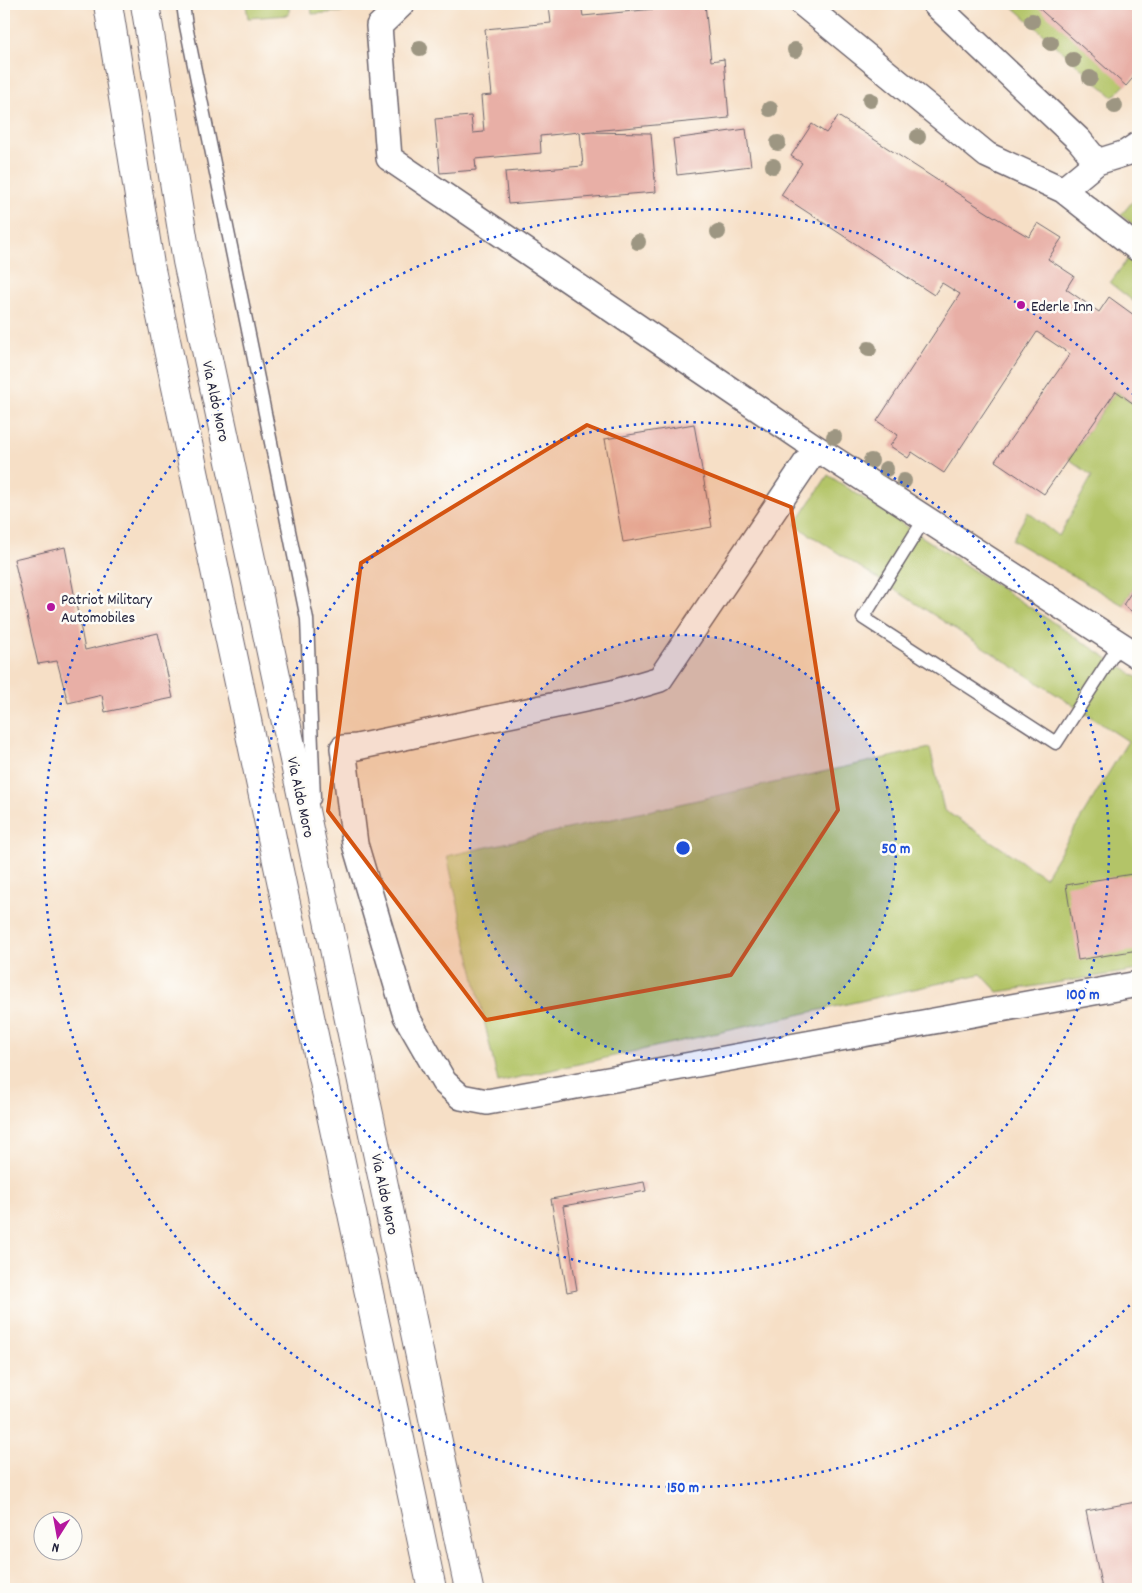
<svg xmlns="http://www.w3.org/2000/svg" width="1142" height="1593" font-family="Dekko,sans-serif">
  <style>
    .green { fill: #b3c467; stroke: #6a7351 }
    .building { fill: #e8afa6 }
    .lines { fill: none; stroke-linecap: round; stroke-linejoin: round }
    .lane-casing { stroke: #6c646c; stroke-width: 15 }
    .street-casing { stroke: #6c646c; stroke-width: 28 }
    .primary-casing { stroke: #6c646c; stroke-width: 30 }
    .lane { stroke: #fff; stroke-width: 12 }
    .street { stroke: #fff; stroke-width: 25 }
    .primary { stroke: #fff; stroke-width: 28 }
    .tree { fill: #9d9682 }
    .marked { fill: #d45411; fill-opacity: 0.2; stroke: #d45411; stroke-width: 4; stroke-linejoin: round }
    .ring { fill: none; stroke: #1d4ed8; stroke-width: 2.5; stroke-dasharray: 2.5 5 }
    .poi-dot { fill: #b5179e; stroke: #fdfcf7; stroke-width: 2 }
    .labels { text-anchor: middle; stroke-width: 5; stroke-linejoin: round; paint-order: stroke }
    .poi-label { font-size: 16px; fill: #22223b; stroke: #fdfcf7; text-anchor: start }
    .street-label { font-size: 16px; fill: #22223b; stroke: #fdfcf7 }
    .centre { fill: #1d4ed8; stroke: #fdfcf7; stroke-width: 2.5 }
    .ring-label { font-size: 15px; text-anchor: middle; font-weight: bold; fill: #1d4ed8; stroke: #fdfcf7; stroke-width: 5; stroke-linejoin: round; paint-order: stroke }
  </style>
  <rect width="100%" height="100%" fill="#fdfcf7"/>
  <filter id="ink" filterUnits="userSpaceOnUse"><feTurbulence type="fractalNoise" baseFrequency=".02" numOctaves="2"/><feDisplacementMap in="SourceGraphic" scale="10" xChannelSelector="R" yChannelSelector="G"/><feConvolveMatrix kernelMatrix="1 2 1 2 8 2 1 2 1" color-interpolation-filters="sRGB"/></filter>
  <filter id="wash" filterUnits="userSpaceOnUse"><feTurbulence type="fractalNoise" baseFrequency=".0096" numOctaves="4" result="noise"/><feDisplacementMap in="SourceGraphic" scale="20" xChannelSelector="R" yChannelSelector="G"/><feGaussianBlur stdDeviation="1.12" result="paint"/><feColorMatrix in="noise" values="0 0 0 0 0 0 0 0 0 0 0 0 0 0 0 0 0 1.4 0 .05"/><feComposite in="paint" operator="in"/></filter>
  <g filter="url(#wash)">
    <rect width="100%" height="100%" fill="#f6dfc6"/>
    <path class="green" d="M246 4H289V15L248 18Z
      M311 4H353V11L312 14Z
      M1010 4H1138V72L1113 97Z
      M1138 195V229L1121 215Z
      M1138 245V305L1110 283Z
      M1116 391 1138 407V582L1123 605 1012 540 1028 512 1059 536 1092 476 1069 459Z
      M828 475 1138 678V970L998 992 981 974 498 1082 447 856 930 748 944 810 1045 877 1128 741 795 525Z"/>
    <g id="blocks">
      <path class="building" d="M570 4H581L583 16 705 4 711 61 724 59 729 118 582 132 651 133 656 192 508 204 505 172 583 166 580 132 540 136 541 153 475 159 476 170 440 173 435 119 471 116 473 133 484 132 481 96 492 95 485 29 551 23 549 6Z
        M1034 4H1138V72L1126 86Z
        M838 116 988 213 1029 237 1038 223 1062 238 1048 259 1074 276 1066 289 1099 312 1109 297 1138 318V407L1116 391 1044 494 995 461 1070 354 1037 332 944 473 912 452 908 458 890 446 898 435 877 421 960 294 942 283 934 295 781 195 802 163 791 156 812 124 826 133Z
        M746 129 751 166 677 175 673 139Z
        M694 424 712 527 623 542 605 439Z
        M65 547 85 650 158 633 173 698 105 712 102 695 68 703 57 661 38 664 14 559Z
        M1138 582V616L1123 605Z
        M1138 873V950L1078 960 1066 885Z
        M644 1182 646 1191 563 1206 577 1290 567 1292 551 1199Z
        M1136 1502 1138 1511V1588L1129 1589H1102L1086 1511Z"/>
    </g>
  </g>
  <g filter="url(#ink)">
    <use href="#blocks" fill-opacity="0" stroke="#6c646c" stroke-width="1"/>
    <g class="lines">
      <g class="lane-casing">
        <path id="lane" d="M183 4 186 26 307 619 314 799
          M925 518 863 618 1056 743 1120 644"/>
      </g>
      <g class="street-casing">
        <path id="street" d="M402 4 379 26 389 158 816 448 1138 656
          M803 4 987 155 1063 190 1138 249
          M935 4 1079 140 1097 162 1126 153 1138 145
          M1063 190 1097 162
          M816 448 660 679 613 693 357 747 343 748 355 844 406 1016 444 1082 461 1097 487 1102 1138 984"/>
      </g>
      <g class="primary-casing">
        <path id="primary" d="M108 4 150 265 432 1589
          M145 4 187 261 308 825 469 1589"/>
      </g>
      <use href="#lane" class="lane"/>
      <use href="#street" class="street"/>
      <use href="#primary" class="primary"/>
    </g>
    <g class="tree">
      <circle cx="1032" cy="21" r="8"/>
      <circle cx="1051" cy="43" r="8"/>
      <circle cx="420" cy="48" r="8"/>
      <circle cx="795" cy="50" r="8"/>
      <circle cx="1073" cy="60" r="8"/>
      <circle cx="1090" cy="78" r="8"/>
      <circle cx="870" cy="100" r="8"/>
      <circle cx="1115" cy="106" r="8"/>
      <circle cx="770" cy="109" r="8"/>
      <circle cx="918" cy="137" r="8"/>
      <circle cx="778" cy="143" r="8"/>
      <circle cx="773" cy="166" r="8"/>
      <circle cx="718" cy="232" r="8"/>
      <circle cx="638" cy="242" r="8"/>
      <circle cx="869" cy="349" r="8"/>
      <circle cx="834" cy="437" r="8"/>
      <circle cx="871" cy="461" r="8"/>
      <circle cx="886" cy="469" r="8"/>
      <circle cx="904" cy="481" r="8"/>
    </g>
  </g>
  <path class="marked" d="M587 425 791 507 838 810 731 975 486 1020 328 811 361 563Z"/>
  <circle cx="683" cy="848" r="213" fill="#1d4ed8" fill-opacity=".12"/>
  <g class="ring">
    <circle cx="683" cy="848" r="213"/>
    <circle cx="683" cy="848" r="426"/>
    <path d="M1135 1300A639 639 0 1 1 1135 396"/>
  </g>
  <g class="poi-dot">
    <circle cx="1021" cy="305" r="5"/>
    <circle cx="51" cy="607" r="5"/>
  </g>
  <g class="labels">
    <g class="poi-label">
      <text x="1031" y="311">Ederle Inn</text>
      <text x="61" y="604">Patriot Military<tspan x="61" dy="18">Automobiles</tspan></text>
    </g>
    <g class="street-label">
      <text transform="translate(217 401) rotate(78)" y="6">Via Aldo Moro</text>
      <text transform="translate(302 797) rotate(78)" y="6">Via Aldo Moro</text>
      <text transform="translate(386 1194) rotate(78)" y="6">Via Aldo Moro</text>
    </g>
  </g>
  <circle cx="683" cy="848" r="8" class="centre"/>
  <g class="ring-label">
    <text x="896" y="853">50 m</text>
    <text x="1083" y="999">100 m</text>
    <text x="683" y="1492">150 m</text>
  </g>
  <rect width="1142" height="1593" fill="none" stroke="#fdfcf7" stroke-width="20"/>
  <g transform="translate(58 1536) rotate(191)"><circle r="24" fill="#fdfcf7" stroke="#a5a5ac"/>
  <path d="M0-4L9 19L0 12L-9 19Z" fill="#b5179e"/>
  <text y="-8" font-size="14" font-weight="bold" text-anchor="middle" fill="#22223b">N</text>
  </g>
</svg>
